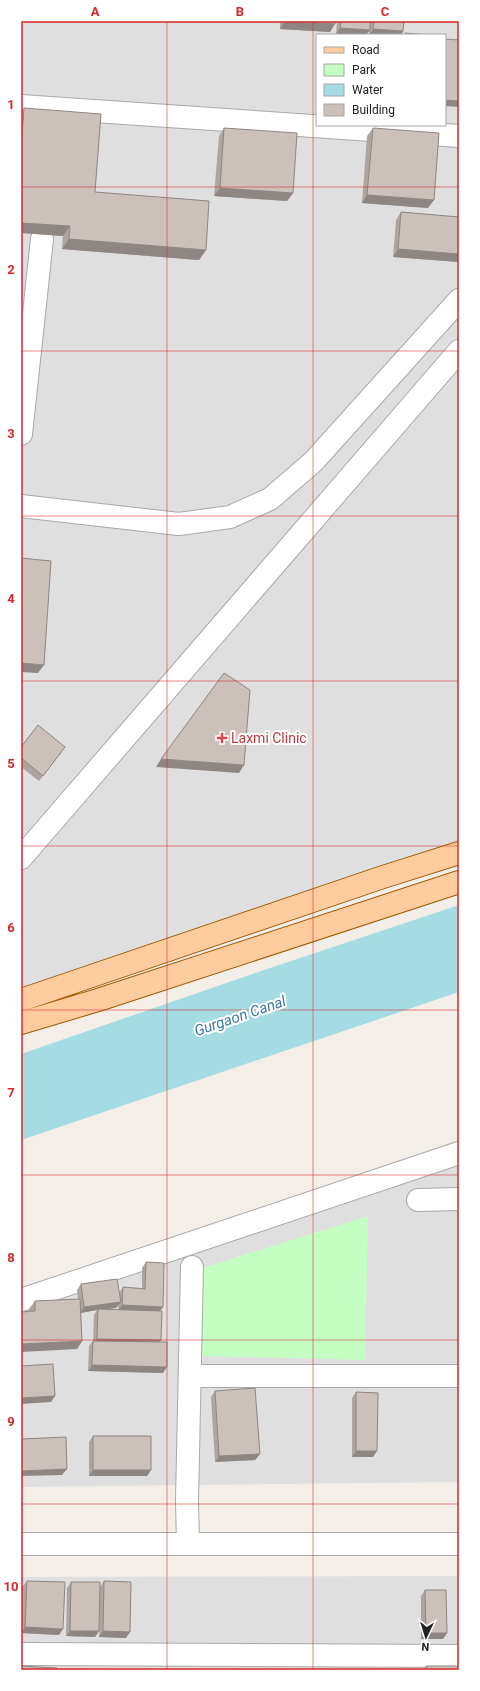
<svg xmlns="http://www.w3.org/2000/svg" width="480" height="1691" font-family="Roboto,sans-serif">
  <style>
    .residential { fill: #e0dfdf; fill-rule: evenodd }
    .park { fill: #c5fec3 }
    .water { fill: #a5dbe3 }
    .lines { fill: none; stroke-linecap: round; stroke-linejoin: round }
    .minor-casing { stroke: #a9a9a9; stroke-width: 24 }
    .major-casing { stroke: #9f5a00; stroke-width: 24 }
    .minor { stroke: #fff; stroke-width: 22 }
    .major { stroke: #ffcca0; stroke-width: 22 }
    .wall { fill: #afa5a0; fill-rule: evenodd }
    .shaded-wall { fill: #8e8682 }
    .building { fill: #cbc0ba; stroke: #8e8682 }
    .grid { fill: none; stroke: #d62828; stroke-width: 1; stroke-opacity: 0.55 }
    .health-dot { fill: #e0444e; stroke: #fff; stroke-width: 1.5 }
    .labels { text-anchor: middle; stroke-width: 4; stroke-linejoin: round; paint-order: stroke }
    .health-label { font-size: 14px; fill: #be3a42; stroke: #fff; text-anchor: start }
    .water-label { font-size: 15px; font-style: italic; fill: #3d7aa2; stroke: #fff }
    .neatline { fill: none; stroke: #d62828; stroke-width: 1.5 }
    .grid-label { font-size: 13px; text-anchor: middle; font-weight: bold; fill: #d62828 }
  </style>
  <rect width="100%" height="100%" fill="#f3eee8"/>
  <path class="residential" d="M21 21H459V844L21 991ZM317 35H445V125H317Z
    M459 1148V1482L21 1487V1295Z
    M459 1576V1670H21V1577Z"/>
  <path class="park" d="M368 1216 365 1360 199 1356 202 1268Z"/>
  <path class="water" d="M459 905V992L21 1140V1054L264 970Z"/>
  <g class="lines">
    <g class="minor-casing">
      <path id="minor" d="M21 106 459 136
        M21 434 42 239
        M21 506 179 524 230 517 270 499 313 462 459 300
        M21 858 459 351
        M418 1200 459 1199
        M21 1300 459 1153
        M190 1376H459
        M188 1543 187 1501 192 1267
        M21 1544H459
        M21 1654 459 1656"/>
    </g>
    <g class="major-casing">
      <path id="major" d="M21 1000 383 877 459 853
        M21 1023 98 1000 459 882"/>
    </g>
    <use href="#minor" class="minor"/>
    <use href="#major" class="major"/>
  </g>
  <path class="wall" d="M280 21H336L330 32 280 29Z
    M337 21H404L403 31 401 35H369V31L366 35H349L336 34Z
    M24 108 95 192 206 250 199 260 62 249 63 236 21 233V113Z
    M224 128 293 193 287 201 214 196 219 136Z
    M373 128 428 208 362 203 367 136Z
    M401 212 459 217V262L393 257 396 220Z
    M21 747 61 753 39 781 21 767Z
    M146 1262 163 1307 160 1311V1342L163 1373 88 1371 89 1346 93 1341 94 1315 97 1310 81 1313 82 1341 77 1349 29 1311V1309L35 1301 78 1299 77 1290 81 1284 119 1293 123 1287 142 1288V1268ZM118 1305V1310L106 1309 116 1308Z
    M215 1391 260 1454 255 1460 215 1462 211 1397Z
    M356 1392 373 1457H352V1398Z
    M93 1436 151 1470 147 1476H89V1442Z
    M27 1581 59 1635 21 1633 22 1587Z
    M104 1581 126 1638 99 1637 100 1587Z
    M71 1582 99 1631 95 1637 66 1636 67 1588Z
    M425 1590 447 1633 443 1639H421V1596Z"/>
  <path class="shaded-wall" d="M285 21 335 24 330 32 280 29Z
    M340 28 370 30 366 35H349L336 34Z
    M373 29 403 31 401 35H369Z
    M445 100 459 101V107L445 106Z
    M220 188 293 193 287 201 214 196Z
    M367 195 434 200 428 208 362 203Z
    M21 223 70 226 63 236 21 233Z
    M69 239 206 250 199 260 62 249Z
    M398 249 459 254V262L393 257Z
    M21 663 44 665 38 673 21 672Z
    M161 759 244 765 239 773 156 767Z
    M121 1302 116 1308 98 1310V1309L97 1310 80 1313 84 1307Z
    M122 1305 163 1307 158 1313 118 1311Z
    M97 1339 161 1340 157 1346 93 1345Z
    M82 1341 77 1349 21 1352V1344Z
    M92 1365 167 1367 163 1373 88 1371Z
    M55 1396 51 1402 21 1404V1398Z
    M356 1451H377L373 1457H352Z
    M260 1454 255 1460 215 1462 219 1456Z
    M67 1469 62 1475 21 1476V1471Z
    M93 1470H151L147 1476H89Z
    M25 1627 63 1629 59 1635 21 1633Z
    M70 1631H99L95 1637 66 1636Z
    M103 1631 130 1632 126 1638 99 1637Z
    M426 1633H447L443 1639H421Z"/>
  <path class="building" d="M288 21H336L335 24Z
    M341 21H370V30L340 28Z
    M374 21H404L403 31 373 29Z
    M405 33 431 35H405Z
    M445 39 459 40V101L445 100Z
    M24 108 101 114 95 192 209 201 206 250 69 239 70 226 21 223V149Z
    M224 128 297 133 293 193 220 188Z
    M373 128 439 133 434 200 367 195Z
    M401 212 459 217V254L398 249Z
    M21 558 51 561 44 665 21 663Z
    M224 673 250 690 244 765 161 759Z
    M38 725 65 747 43 776 21 758V747Z
    M146 1262 164 1263 163 1307 122 1305 123 1287 145 1289Z
    M117 1279 121 1302 84 1307 81 1284Z
    M80 1299 82 1341 21 1344V1312L35 1311V1301Z
    M98 1309 162 1311 161 1340 97 1339Z
    M93 1341 167 1342V1367L92 1365Z
    M53 1364 55 1396 21 1398V1366Z
    M255 1388 260 1454 219 1456 215 1391Z
    M356 1392 378 1393 377 1451H356Z
    M93 1436H151V1470H93Z
    M66 1437 67 1469 21 1471V1439Z
    M27 1581 65 1582 63 1629 25 1627Z
    M104 1581 131 1582 130 1632 103 1631Z
    M71 1582H100L99 1631H70Z
    M425 1590H446L447 1633H426Z
    M21 1666 57 1668V1670H21Z
    M426 1666H459V1670H426Z"/>
  <path class="grid" d="M167 21V1670M313 21V1670M21 187H459M21 351H459M21 516H459M21 681H459M21 846H459M21 1010H459M21 1175H459M21 1340H459M21 1504H459"/>
  <path class="health-dot" d="M220 732h4v4h4v4h-4v4h-4v-4h-4v-4h4z"/>
  <g class="labels">
    <g class="health-label">
      <text x="231" y="743">Laxmi Clinic</text>
    </g>
    <g class="water-label">
      <text transform="translate(240 1016) rotate(-19)" y="5">Gurgaon Canal</text>
    </g>
  </g>
  <rect width="480" height="1691" fill="none" stroke="#ffffff" stroke-width="44"/>
  <rect x="316" y="34" width="130" height="92" fill="#ffffff" stroke="#a7a7a7"/>
  <rect x="324" y="47" width="20" height="6" fill="#ffcca0" stroke="#a7a7a7"/>
  <text x="352" y="54" font-size="12" fill="#222222">Road</text>
  <rect x="324" y="64" width="20" height="12" fill="#c5fec3" stroke="#a7a7a7"/>
  <text x="352" y="74" font-size="12" fill="#222222">Park</text>
  <rect x="324" y="84" width="20" height="12" fill="#a5dbe3" stroke="#a7a7a7"/>
  <text x="352" y="94" font-size="12" fill="#222222">Water</text>
  <rect x="324" y="104" width="20" height="12" fill="#cbc0ba" stroke="#a7a7a7"/>
  <text x="352" y="114" font-size="12" fill="#222222">Building</text>
  <g transform="translate(426 1637) rotate(184)" stroke="#ffffff" stroke-width="3" paint-order="stroke">
  <path d="M0-3L7 15L0 10L-7 15Z" fill="#222222"/>
  <text y="-6" font-size="11" font-weight="bold" text-anchor="middle" fill="#222222">N</text>
  </g>
  <rect x="22" y="22" width="436" height="1647" class="neatline"/>
  <g class="grid-label">
    <text x="95" y="16">A</text>
    <text x="240" y="16">B</text>
    <text x="385" y="16">C</text>
    <text x="11" y="109">1</text>
    <text x="11" y="274">2</text>
    <text x="11" y="438">3</text>
    <text x="11" y="603">4</text>
    <text x="11" y="768">5</text>
    <text x="11" y="932">6</text>
    <text x="11" y="1097">7</text>
    <text x="11" y="1262">8</text>
    <text x="11" y="1426">9</text>
    <text x="11" y="1591">10</text>
  </g>
</svg>
